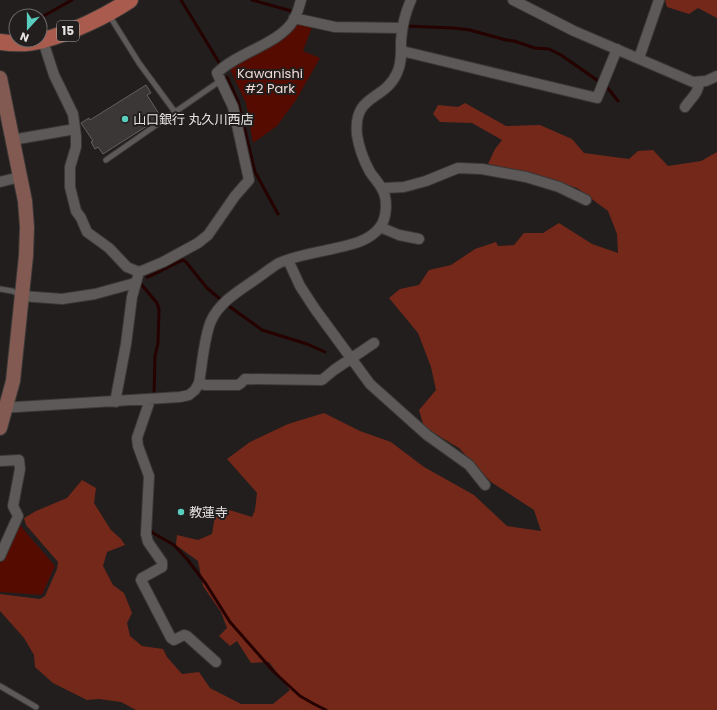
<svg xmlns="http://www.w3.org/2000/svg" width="717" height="710" font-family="Poppins,'Noto Sans JP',sans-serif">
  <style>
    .green { fill: #550b00 }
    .forest { fill: #74281a }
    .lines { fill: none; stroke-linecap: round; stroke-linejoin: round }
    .stream { stroke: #250100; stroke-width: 3 }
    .building { fill: #3a3736; stroke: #63605f }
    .service-casing { stroke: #3a3837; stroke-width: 7 }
    .minor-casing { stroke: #3a3837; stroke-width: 12 }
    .secondary-casing { stroke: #3a3837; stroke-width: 16 }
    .primary-casing { stroke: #3a3837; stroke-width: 18 }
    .service { stroke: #5d5958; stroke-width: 5 }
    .minor { stroke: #5d5958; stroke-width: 10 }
    .secondary { stroke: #835a52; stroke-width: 14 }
    .primary { stroke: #a95c4d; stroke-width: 16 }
    .poi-dot { fill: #59cebe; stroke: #211e1d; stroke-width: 1.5 }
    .labels { text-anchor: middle; stroke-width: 4; stroke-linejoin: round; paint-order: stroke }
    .shield { fill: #211e1d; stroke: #aba9a8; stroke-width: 1 }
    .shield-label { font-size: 12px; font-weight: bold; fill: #e6e4e3 }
    .park-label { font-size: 13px; fill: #f0d8d3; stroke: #211e1d }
    .poi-label { font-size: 13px; fill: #e6e4e3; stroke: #211e1d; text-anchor: start }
  </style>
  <rect width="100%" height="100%" fill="#211e1d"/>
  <path class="green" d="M301 22 312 27 303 51 320 58 296 100 277 126 253 143 246 103 229 67Z
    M18 523 55 566 42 595 0 592V563Z"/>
  <path class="forest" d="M665 0H717V18L698 8 689 14 667 7Z
    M465 103 506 126 540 125 572 139 584 153 629 159 638 151 653 150 668 166 701 161 717 152V710H136L121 702 99 699 87 700 53 683 35 667 34 655 24 638 0 611V594L40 599 45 596 57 569 58 562 26 525 24 518 36 511 67 498 82 480 96 488 94 503 111 530 121 539 125 545 107 552 103 566 113 585 124 593 132 613 127 623 130 636 142 646 163 649 167 657 182 674 199 672 210 688 241 704H273L290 690 269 662 251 663 237 641 230 646 219 636 227 628 221 612 203 586 198 561 176 545 177 535 198 540 212 534 215 516 223 508 252 517 255 510 257 493 227 459 250 442 288 424 324 413 360 431 391 442 424 467 474 495 507 526 541 531 534 510 491 482 459 448 424 427 419 410 436 390 431 367 418 333 389 298 400 289 419 285 429 270 451 265 475 249 496 242 498 246 514 245 524 233H543L559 223 592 244 618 253 617 234 608 211 577 188 534 174 488 164 495 149 502 140 472 123 440 122 433 114 438 105 458 107Z"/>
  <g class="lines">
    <path class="stream" d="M181 0 220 64
      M252 0 295 12
      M40 18 72 0
      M406 26 453 28 470 30 506 40 514 41 535 48 549 49 561 55 607 87 618 101
      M227 77 238 101 255 172 278 214
      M147 277C159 273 170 265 183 260L186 262 207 288 226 304 262 330 307 344 325 352
      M141 284 157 303 159 309 158 343 155 356 154 395
      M149 527 153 533 174 545 187 559 206 584 230 622 274 672 300 696 314 704 326 710"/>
  </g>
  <path class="building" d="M146 85 151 93 147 95 161 117 103 154 98 147 95 149 91 142 93 141 81 123 89 118 90 120Z"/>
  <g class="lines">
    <g class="service-casing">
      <path id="service" d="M109 15 139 63 175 112 220 81
        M106 160 175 112
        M0 289 12 291 21 295
        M0 686 36 707"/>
    </g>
    <g class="minor-casing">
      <path id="minor" d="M513 0 574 31 693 82 706 81 717 76
        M294 18 335 27 402 28
        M43 41 54 75 73 114 76 136V147L70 167V187L76 211 81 218 87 232 109 248 127 267 139 272 163 262 198 243 208 235 235 196 249 180 233 107 217 73C236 53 279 44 293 21 297 15 299 7 301 0
        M402 51 597 98 617 49
        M639 58 659 0
        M685 107C691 98 699 93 699 82
        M12 140 75 129
        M0 182 20 177
        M382 189 385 188 404 187 426 181 458 168 482 169 526 177 559 187 586 200
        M380 227 399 235 419 239
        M288 260 300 286 315 309 370 384 427 435 469 465 485 485
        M22 296 62 299 95 294 135 283
        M199 383 205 385H238L241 383 245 379 322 380 334 370 374 343
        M150 400 137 438 138 446 149 476 146 534 148 542 162 562V567L142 578 141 580 171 638 174 640 184 635 187 636 216 662
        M116 402V397L126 344 132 297 139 272
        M0 408 180 397 189 395 195 390 199 383C202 366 204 337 211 321 220 301 242 289 259 277 266 272 272 267 279 263 295 256 314 253 332 249 349 245 369 242 380 227 387 218 388 199 382 189 379 183 374 178 370 172 364 161 359 148 357 135 353 93 384 102 397 73 402 63 401 52 401 41 402 26 405 13 411 0
        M0 461 19 460 20 469 13 506 18 516 0 556"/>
    </g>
    <g class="secondary-casing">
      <path id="secondary" d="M0 78 25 201 27 227 26 256 13 381 0 428"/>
    </g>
    <g class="primary-casing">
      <path id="primary" d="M0 42C14 44 29 44 43 40 71 33 106 16 130 0"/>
    </g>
    <use href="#service" class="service"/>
    <use href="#minor" class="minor"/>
    <use href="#secondary" class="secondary"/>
    <use href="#primary" class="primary"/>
  </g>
  <g class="poi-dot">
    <circle cx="125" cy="119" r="4"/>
    <circle cx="181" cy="512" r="4"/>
  </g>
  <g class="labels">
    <rect class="shield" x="57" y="21" width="22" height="20" rx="3"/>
    <g class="shield-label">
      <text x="68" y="35">15</text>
    </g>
    <g class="park-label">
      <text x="270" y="78">Kawanishi<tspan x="270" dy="15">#2 Park</tspan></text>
    </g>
    <g class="poi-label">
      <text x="133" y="124">山口銀行 丸久川西店</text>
      <text x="189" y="517">教蓮寺</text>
    </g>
  </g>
  <g transform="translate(28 28) rotate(201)"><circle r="19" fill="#211e1d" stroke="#706d6c"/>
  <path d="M0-3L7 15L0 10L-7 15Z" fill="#59cebe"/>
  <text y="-6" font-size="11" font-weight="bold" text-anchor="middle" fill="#e6e4e3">N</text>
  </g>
</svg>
